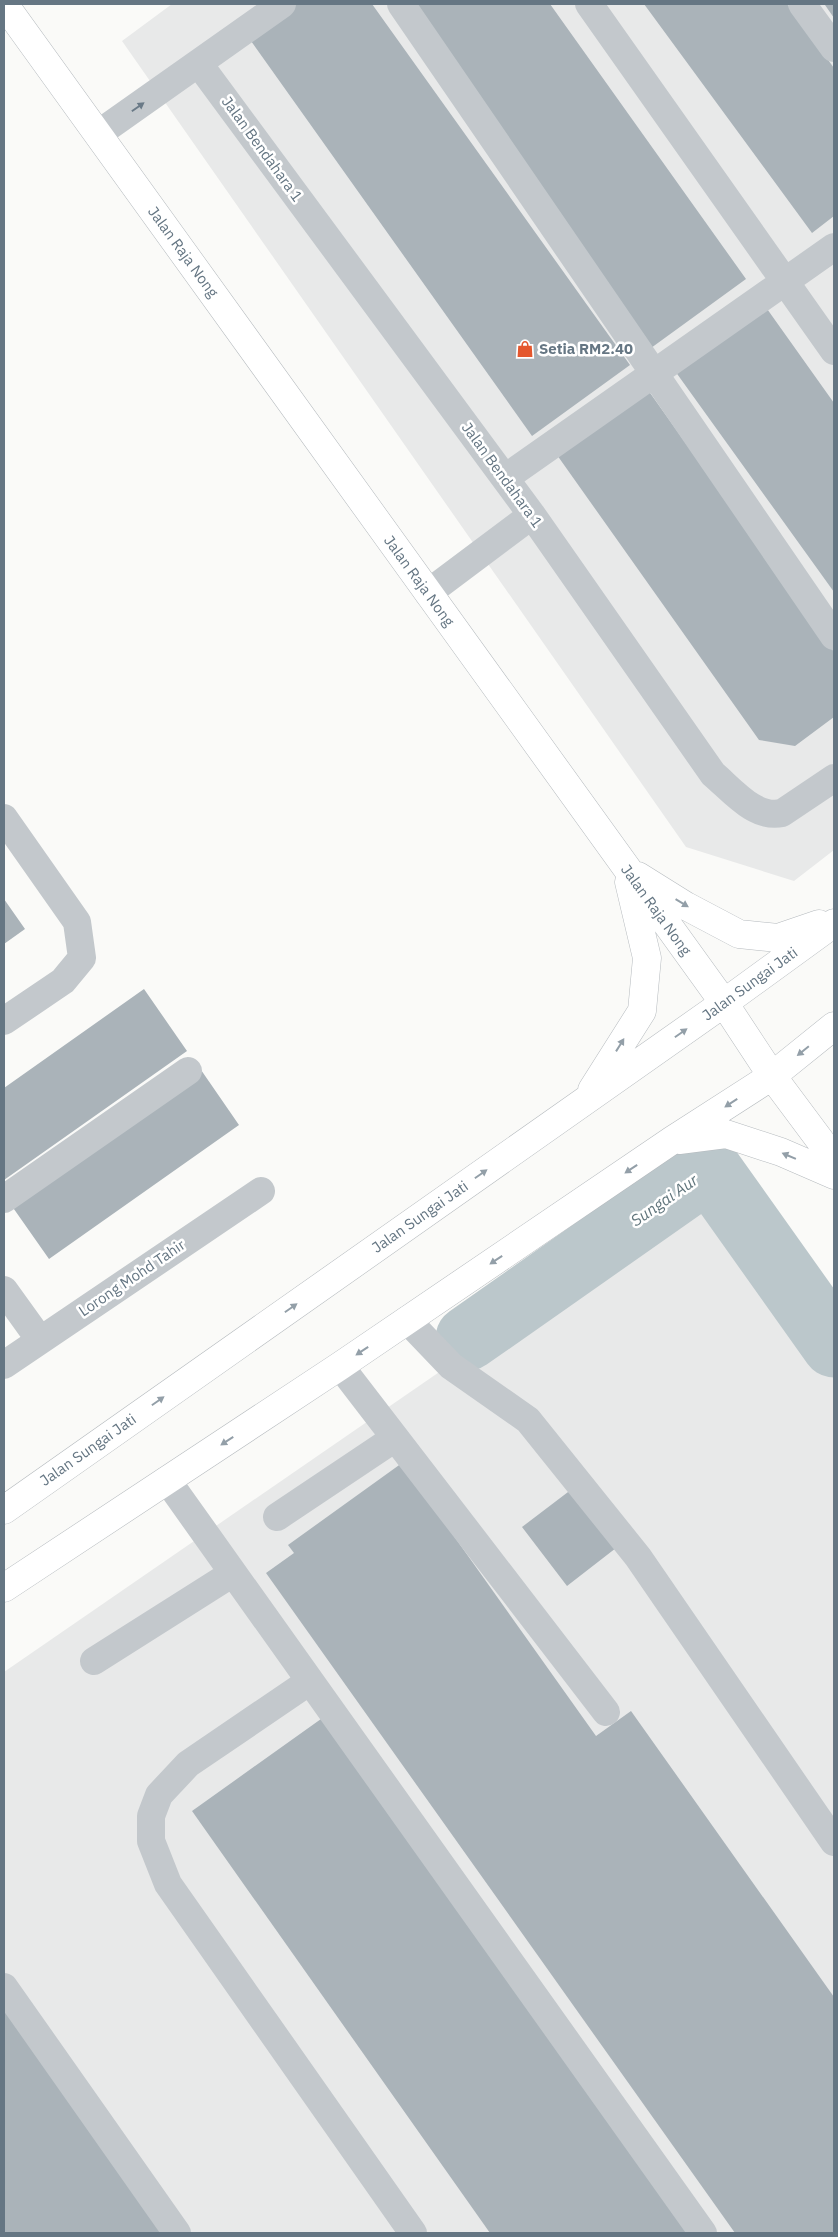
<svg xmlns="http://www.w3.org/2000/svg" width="838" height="2237" font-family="'IBM Plex Sans',sans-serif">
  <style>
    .built { fill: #e8e9e9 }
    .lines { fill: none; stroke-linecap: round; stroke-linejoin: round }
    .river { stroke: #bbc7cb; stroke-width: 65 }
    .building { fill: #aab3b9 }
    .major-casing { stroke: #b5babe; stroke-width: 29 }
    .minor { stroke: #c3c8cc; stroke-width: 28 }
    .major { stroke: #fff; stroke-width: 28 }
    .oneway { fill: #6a7a87 }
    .oneway2 { fill: #939fa8 }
    .labels { text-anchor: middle; stroke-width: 5; stroke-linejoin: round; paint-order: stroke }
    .street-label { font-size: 15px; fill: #657683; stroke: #fff }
    .poi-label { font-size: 15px; font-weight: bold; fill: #657683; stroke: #fff; text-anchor: start }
    .water-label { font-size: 16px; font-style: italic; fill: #60757c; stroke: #fff }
  </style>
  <rect width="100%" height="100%" fill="#fafaf8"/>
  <path class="built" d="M172 4H834V850L794 881 686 847 122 41Z
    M705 1189 834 1371V2233H4V1672Z"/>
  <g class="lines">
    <path class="river" d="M468 1338 709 1169 834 1345"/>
  </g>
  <path class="building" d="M287 4H372L630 365 532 436 246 34Z
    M406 4H550L746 279 651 348Z
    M644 4H787L834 68V216L812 233Z
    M824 4H834V18L825 5Z
    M765 306 834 403V592L675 371Z
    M648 390 834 652V717L795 746 759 740 557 455Z
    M4 899 25 929 4 944Z
    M144 989 187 1051 4 1180V1088Z
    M199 1067 239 1125 49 1259 9 1202Z
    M402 1463 596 1736 631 1711 834 1997V2233H735L266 1573 294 1553 288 1545Z
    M572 1489 616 1548 567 1586 522 1527Z
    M328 1714 695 2233H490L192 1811Z
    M4 2007 162 2233H4Z"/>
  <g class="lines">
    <g class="major-casing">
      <path id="major" d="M4 4 724 1003 772 1076 834 1159
        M638 876 686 906 739 934 778 938 819 924
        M592 1090 642 1011 647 958 629 882
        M679 1140 726 1134 781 1152 834 1175
        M4 1510 724 1003 834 923
        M4 1588 340 1366 671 1141 772 1076 834 1026"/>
    </g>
    <path class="minor" d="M401 4 834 636
      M589 4 834 351
      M802 4 834 48
      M199 64 532 515 713 774C733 791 755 819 782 813L834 778
      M98 134 282 4
      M505 478 834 247
      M428 593 532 515
      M4 818 77 922 82 958 63 981 4 1021
      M4 1199 188 1071
      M4 1290 40 1340
      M407 1320 451 1366 528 1420 638 1557 834 1842
      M4 1365 261 1191
      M340 1366 606 1712
      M167 1480 703 2233
      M277 1517 395 1438
      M94 1661 233 1573
      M310 1681 188 1764 159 1795 151 1816V1841L168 1884 413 2233
      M4 1987 177 2233"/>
    <use href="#major" class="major"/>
  </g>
  <defs><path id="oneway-solid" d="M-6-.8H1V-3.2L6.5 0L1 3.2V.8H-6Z" transform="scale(1.25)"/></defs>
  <use class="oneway" href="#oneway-solid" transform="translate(138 107) rotate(-35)"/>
  <g class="oneway2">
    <use href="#oneway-solid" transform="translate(682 903) rotate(31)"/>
    <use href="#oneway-solid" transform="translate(681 1033) rotate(-35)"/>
    <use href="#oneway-solid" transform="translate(620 1045) rotate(-58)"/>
    <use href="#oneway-solid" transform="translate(803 1051) rotate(141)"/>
    <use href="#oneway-solid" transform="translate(731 1103) rotate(147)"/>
    <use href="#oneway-solid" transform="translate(789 1156) rotate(-157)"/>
    <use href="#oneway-solid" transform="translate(631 1169) rotate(146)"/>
    <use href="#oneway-solid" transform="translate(481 1174) rotate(-35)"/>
    <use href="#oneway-solid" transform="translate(496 1260) rotate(146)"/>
    <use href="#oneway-solid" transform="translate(291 1308) rotate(-35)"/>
    <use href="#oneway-solid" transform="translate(362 1351) rotate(146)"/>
    <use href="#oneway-solid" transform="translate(158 1401) rotate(-35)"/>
    <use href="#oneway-solid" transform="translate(227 1441) rotate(147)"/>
  </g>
  <defs>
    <g id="shop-bare" transform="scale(1.35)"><path d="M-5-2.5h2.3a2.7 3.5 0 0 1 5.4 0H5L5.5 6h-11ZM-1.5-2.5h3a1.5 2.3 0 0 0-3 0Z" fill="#e4572e" stroke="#fff" stroke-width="2.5" paint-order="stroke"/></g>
  </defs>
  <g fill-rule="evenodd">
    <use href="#shop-bare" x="525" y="349"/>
  </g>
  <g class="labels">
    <g class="street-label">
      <text transform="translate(262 149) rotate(54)" y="5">Jalan Bendahara 1</text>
      <text transform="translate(183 252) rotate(54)" y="5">Jalan Raja Nong</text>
      <text transform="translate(502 475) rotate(54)" y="5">Jalan Bendahara 1</text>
      <text transform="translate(419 581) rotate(54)" y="5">Jalan Raja Nong</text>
      <text transform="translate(656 910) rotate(54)" y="5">Jalan Raja Nong</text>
      <text transform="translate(750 984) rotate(-36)" y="5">Jalan Sungai Jati</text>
      <text transform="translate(420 1217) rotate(-35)" y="5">Jalan Sungai Jati</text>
      <text transform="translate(132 1278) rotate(-34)" y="5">Lorong Mohd Tahir</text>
      <text transform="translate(88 1450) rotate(-35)" y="5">Jalan Sungai Jati</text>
    </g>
    <g class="poi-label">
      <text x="539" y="354">Setia RM2.40</text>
    </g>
    <g class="water-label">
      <text transform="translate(664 1200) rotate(-35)" y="6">Sungai Aur</text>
    </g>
  </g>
  <rect width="838" height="2237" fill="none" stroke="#657683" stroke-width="10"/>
</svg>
